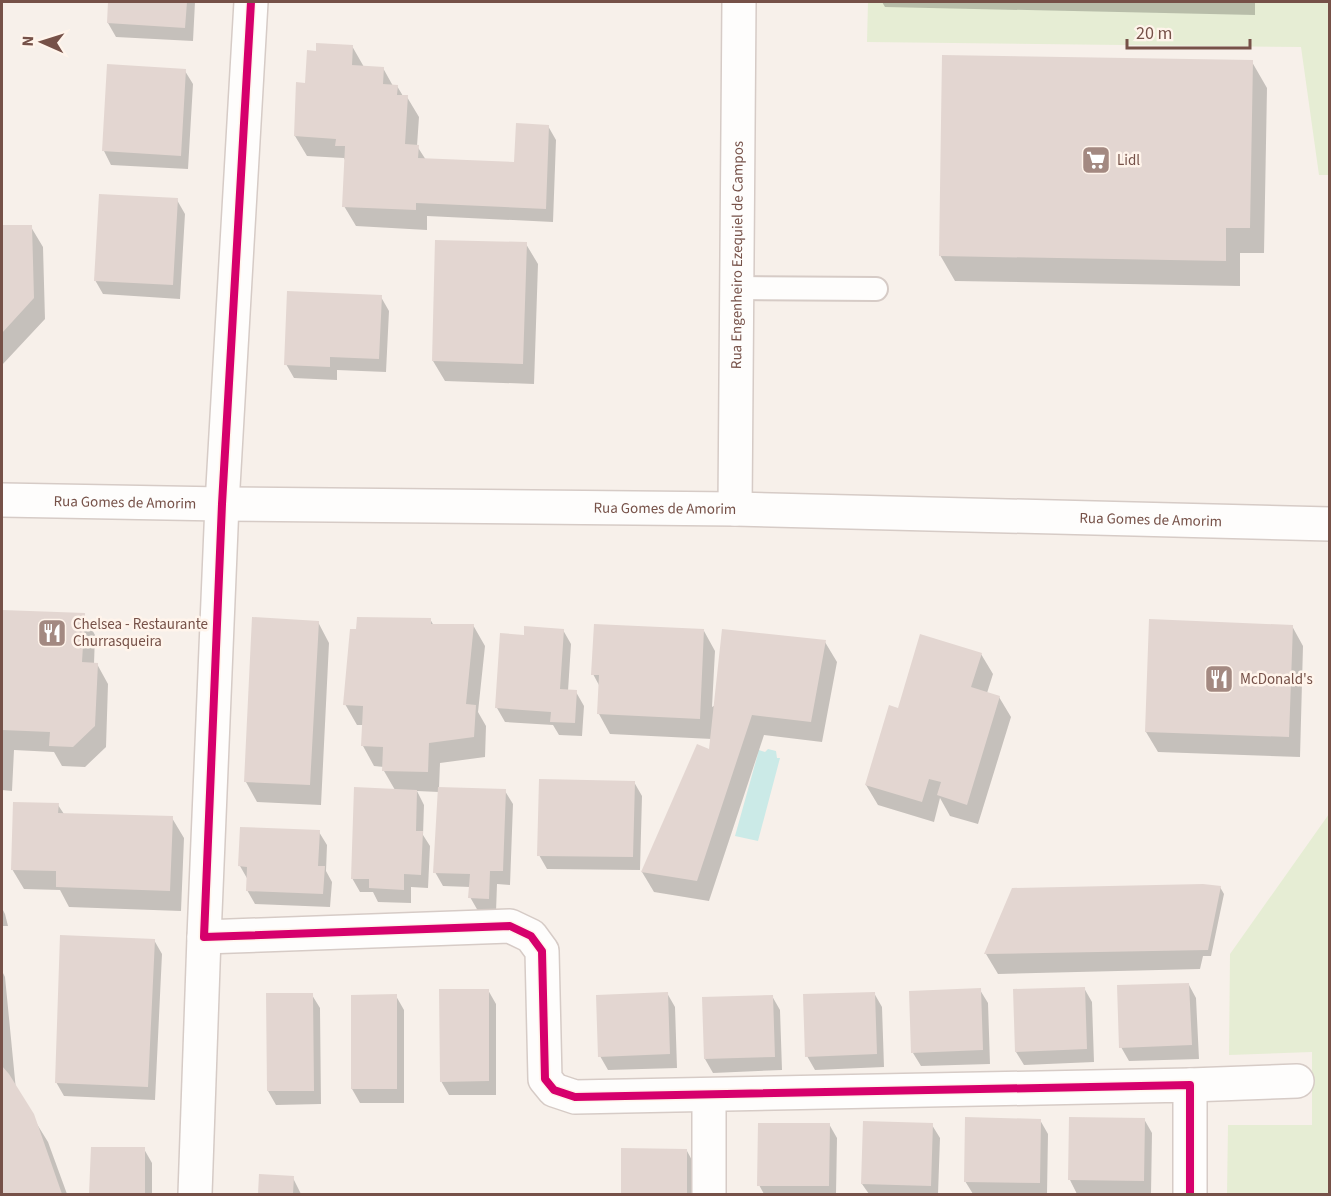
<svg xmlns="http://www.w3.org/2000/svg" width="1331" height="1196" font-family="'Source Sans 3',sans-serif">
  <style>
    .green { fill: #e6edd4 }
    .water { fill: #cbeae7 }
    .shadow { fill: #0003 }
    .building { fill: #e3d6d1 }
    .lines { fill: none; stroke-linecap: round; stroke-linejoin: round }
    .service-casing { stroke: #d6cbc6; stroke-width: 26 }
    .minor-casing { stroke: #d6cbc6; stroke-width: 36 }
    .secondary-casing { stroke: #d6cbc6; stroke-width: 36 }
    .service { stroke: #fefdfc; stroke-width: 22 }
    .minor { stroke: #fefdfc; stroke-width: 33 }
    .secondary { stroke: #fefdfc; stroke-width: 33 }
    .cycleway-casing { stroke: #fff4eb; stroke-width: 11 }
    .cycleway { stroke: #d6006c; stroke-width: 8 }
    .labels { text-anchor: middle; stroke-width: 5; stroke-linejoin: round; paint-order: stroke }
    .poi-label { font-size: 15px; fill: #765148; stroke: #fff4eb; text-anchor: start }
    .street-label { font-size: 15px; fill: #765148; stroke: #fff4eb }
  </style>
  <rect width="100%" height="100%" fill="#f7f0ea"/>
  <path class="green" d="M868 2H1329V175H1319L1301 47 867 42Z
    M1329 814V1194H1227L1228 1125H1312V1052L1229 1055 1230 954Z"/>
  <path class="water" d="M768 749 776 751 777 758H780L758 841 735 836 759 750 765 752Z"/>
  <path class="shadow" d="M109 2H195L193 41 116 37 108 23Z
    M882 2H1255V15L885 7Z
    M352 46 364 67 383 68 393 86H397L403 96 407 97 419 117 417 146 426 160 515 163 548 126 556 140 553 222 427 216V230L356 226 344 206 346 162 344 158 307 156 295 136 307 84 317 52Z
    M1252 62 1267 88 1264 253H1240V286L955 281 940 255Z
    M185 71 193 84 188 169 111 165 104 151Z
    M177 200 185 214 180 299 103 294 95 280Z
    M2 226 31 227 43 247 45 319 2 365Z
    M526 244 538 264 534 384 445 381 433 361Z
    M381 297 389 311 386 372 337 370V380L294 378 286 364Z
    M2 611 84 615 95 635 94 664H97L108 684 106 747 85 767 62 766 54 752 14 750 12 791 2 790Z
    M430 619 434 626 473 625 485 646 478 712 486 726 485 757 440 763 439 788 505 791 513 804 510 885 497 884 496 912 478 911 470 897V887L443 886 435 872 439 792 417 791 424 805 423 835 430 846 428 888 411 887V903L378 902 373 892H360L352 878 395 790 384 771V767L374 766 363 746 364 725H357L345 704Z
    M1150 621 1292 626 1303 646 1300 757 1158 752 1146 732Z
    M318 622 329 643 321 805 257 802 246 782Z
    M563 630 571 644 568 691 576 692 584 706 582 736 559 735 553 725 505 722 497 708 525 636Z
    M704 631 715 651 712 707 825 642 837 662 822 742 764 735 709 901 654 892 642 872 710 751 712 739 610 734 599 714 600 687 593 674Z
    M981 654 993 674 987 693 999 697 1011 717 978 824 950 816 940 798 934 822 878 805 866 785 899 710Z
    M634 782 642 796 640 870 547 869 539 855Z
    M58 805 64 814 172 818 184 838 181 911 69 907 60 890 24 889 12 869Z
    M319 832 327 845 326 871 332 882 330 907 255 904 247 890 248 880 240 866Z
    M1220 887 1224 894 1211 956H1203L1200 969 998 974 986 954 1013 890Z
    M2 908 5 914 8 926H2Z
    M154 940 162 954 155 1100 64 1096 56 1082Z
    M2 971 5 977 16 1090 48 1142 67 1194H2Z
    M1189 985 1196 998 1199 1059 1129 1061 1121 1047Z
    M1084 988 1092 1002 1094 1062 1024 1065 1016 1052Z
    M488 990 496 1004V1095H449L441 1081Z
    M980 990 988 1003 990 1064 921 1066 913 1053Z
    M667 993 675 1007 677 1068 608 1070 600 1056Z
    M874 993 882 1007 884 1067 815 1070 807 1056Z
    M312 995 320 1008 321 1104 276 1105 268 1091Z
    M352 996H396L404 1010V1103H360L352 1089Z
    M772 996 780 1010 782 1070 713 1073 705 1059Z
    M1070 1119H1144L1152 1133 1151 1194H1077L1070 1180Z
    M1040 1120 1048 1134 1047 1194H973L965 1181Z
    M829 1124 837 1138 836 1194H764L759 1185Z
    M932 1125 940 1138 938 1194H869L862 1184Z
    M92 1148 144 1149 152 1163V1194H90Z
    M623 1149 687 1151 694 1164V1194H622Z
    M260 1176 293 1178 301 1194H260Z"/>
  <path class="building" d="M108 2H187L185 28 107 23Z
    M316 43 353 45 352 65 384 67 383 84 398 85 397 95H408L405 144 419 145 418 158 514 162 516 123 549 125 546 209 416 203V210L342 207 345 146H335L336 139 294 136 296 82 305 83 307 50 316 51Z
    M942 55 1253 60 1250 228H1226V261L939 256Z
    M107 64 186 69 181 156 102 151Z
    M99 194 178 198 173 285 94 281Z
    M2 225H32L34 298 2 333Z
    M435 240 527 242 523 364 432 361Z
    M287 291 382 295 379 359 330 357V367L284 365Z
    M2 610 85 613 82 662 98 663 95 726 73 747 49 746 50 732 2 730Z
    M252 617 319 621 310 785 244 782Z
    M357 617 431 618V624H474L466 704 476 705 474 737 429 743 428 772 382 771 383 747 361 746 363 706 343 705 350 629H356Z
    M1149 619 1293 625 1289 737 1145 732Z
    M594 624 704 629 700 719 597 714 599 675H591Z
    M524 626 564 629 560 689 577 690 575 723 550 722 551 712 495 708 500 633 524 635Z
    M722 629 826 640 811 722 752 715 697 881 641 872 697 744 709 749Z
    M920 634 982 653 971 687 1000 696 967 805 937 795 941 782 929 779 922 802 865 785 889 705 898 708Z
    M539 779 635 781 633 857 537 856Z
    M354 787 417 790 416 831H423L421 875 404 874V890L369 888V879H351Z
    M438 787 506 789 503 871H490L489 899 468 898 470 874 433 873Z
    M13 802 59 803 58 813 173 816 170 891 56 887V871L11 870Z
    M240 827 320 830 318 866H325L323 894 246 891 247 867 238 866Z
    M1203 884 1221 886 1208 950 984 954 1012 888Z
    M60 935 155 939 148 1087 55 1083Z
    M1189 983 1192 1045 1119 1048 1117 985Z
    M1085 987 1087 1049 1015 1052 1013 989Z
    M981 988 983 1050 911 1053 909 991Z
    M439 989H489V1081L440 1082Z
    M668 992 670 1054 598 1057 596 995Z
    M875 992 877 1054 805 1057 803 994Z
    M266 993H313L314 1091H267Z
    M397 994V1089H351V995Z
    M773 995 775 1057 704 1059 702 997Z
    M2 1066 9 1074 34 1114 62 1194H2Z
    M965 1117 1041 1119 1040 1183 964 1182Z
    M1069 1117 1145 1118 1144 1181 1068 1180Z
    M863 1121 933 1123 931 1186 861 1184Z
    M758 1123H830L829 1186H757Z
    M91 1147H145V1194H89Z
    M621 1148 687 1149V1194H621Z
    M259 1174 294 1176 293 1194H258Z"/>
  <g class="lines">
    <g class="service-casing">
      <path id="service" d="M737 288 876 289"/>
    </g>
    <g class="minor-casing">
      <g id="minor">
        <path d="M251 2 222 504 204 937 510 926 531 936 542 951 545 1079 554 1090 575 1097 1190 1085V1194"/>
        <path id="s1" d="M735 509 739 2"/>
        <path d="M1190 1085 1297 1081"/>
        <path d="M709 1096V1194"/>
        <path d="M195 1194 204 937"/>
      </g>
    </g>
    <g class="secondary-casing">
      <g id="secondary">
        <path id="s2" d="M2 500 222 504 735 509 1330 524"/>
      </g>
    </g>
    <use href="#service" class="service"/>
    <use href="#minor" class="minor"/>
    <use href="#secondary" class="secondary"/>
    <g class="cycleway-casing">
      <path id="cycleway" d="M251 2 222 504 204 937 510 926 531 936 542 951 545 1079 554 1090 575 1097 1190 1085V1194"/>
    </g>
    <use href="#cycleway" class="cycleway"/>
  </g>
  <defs>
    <g id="supermarket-square" transform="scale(1.5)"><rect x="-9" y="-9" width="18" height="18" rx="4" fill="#a38981" stroke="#fff4eb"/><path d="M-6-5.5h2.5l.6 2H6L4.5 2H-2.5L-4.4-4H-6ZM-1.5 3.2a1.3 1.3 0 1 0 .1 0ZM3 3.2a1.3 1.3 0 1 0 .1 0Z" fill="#fff"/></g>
    <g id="restaurant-square" transform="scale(1.5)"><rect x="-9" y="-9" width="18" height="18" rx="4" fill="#a38981" stroke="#fff4eb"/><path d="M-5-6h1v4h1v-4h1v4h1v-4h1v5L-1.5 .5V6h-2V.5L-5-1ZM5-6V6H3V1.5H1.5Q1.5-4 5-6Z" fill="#fff"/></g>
  </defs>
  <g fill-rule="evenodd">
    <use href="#supermarket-square" x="1096" y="160"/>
    <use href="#restaurant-square" x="52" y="633"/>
    <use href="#restaurant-square" x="1219" y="679"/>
  </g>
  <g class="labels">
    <g class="poi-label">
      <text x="1117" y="165">Lidl</text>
      <text x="73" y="629">Chelsea - Restaurante<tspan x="73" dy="17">Churrasqueira</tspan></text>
      <text x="1240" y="684">McDonald's</text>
    </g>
    <g class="street-label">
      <text dy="5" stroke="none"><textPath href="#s1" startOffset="254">Rua Engenheiro Ezequiel de Campos</textPath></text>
      <text dy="5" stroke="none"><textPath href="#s2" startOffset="123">Rua Gomes de Amorim</textPath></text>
      <text dy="5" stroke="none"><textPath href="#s2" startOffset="663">Rua Gomes de Amorim</textPath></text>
      <text dy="5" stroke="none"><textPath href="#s2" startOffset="1149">Rua Gomes de Amorim</textPath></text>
    </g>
  </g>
  <rect width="1331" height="1196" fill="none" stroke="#765148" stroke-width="6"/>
  <g transform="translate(42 42) rotate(273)" stroke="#fff4eb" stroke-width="4.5" paint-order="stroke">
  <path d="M0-4.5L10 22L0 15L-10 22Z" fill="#765148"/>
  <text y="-9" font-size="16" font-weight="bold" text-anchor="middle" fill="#765148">N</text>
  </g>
  <path d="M1127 39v9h123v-9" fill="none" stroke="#765148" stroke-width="3"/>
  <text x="1136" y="39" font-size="18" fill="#765148" stroke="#fff4eb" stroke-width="4.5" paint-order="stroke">20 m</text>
</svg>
